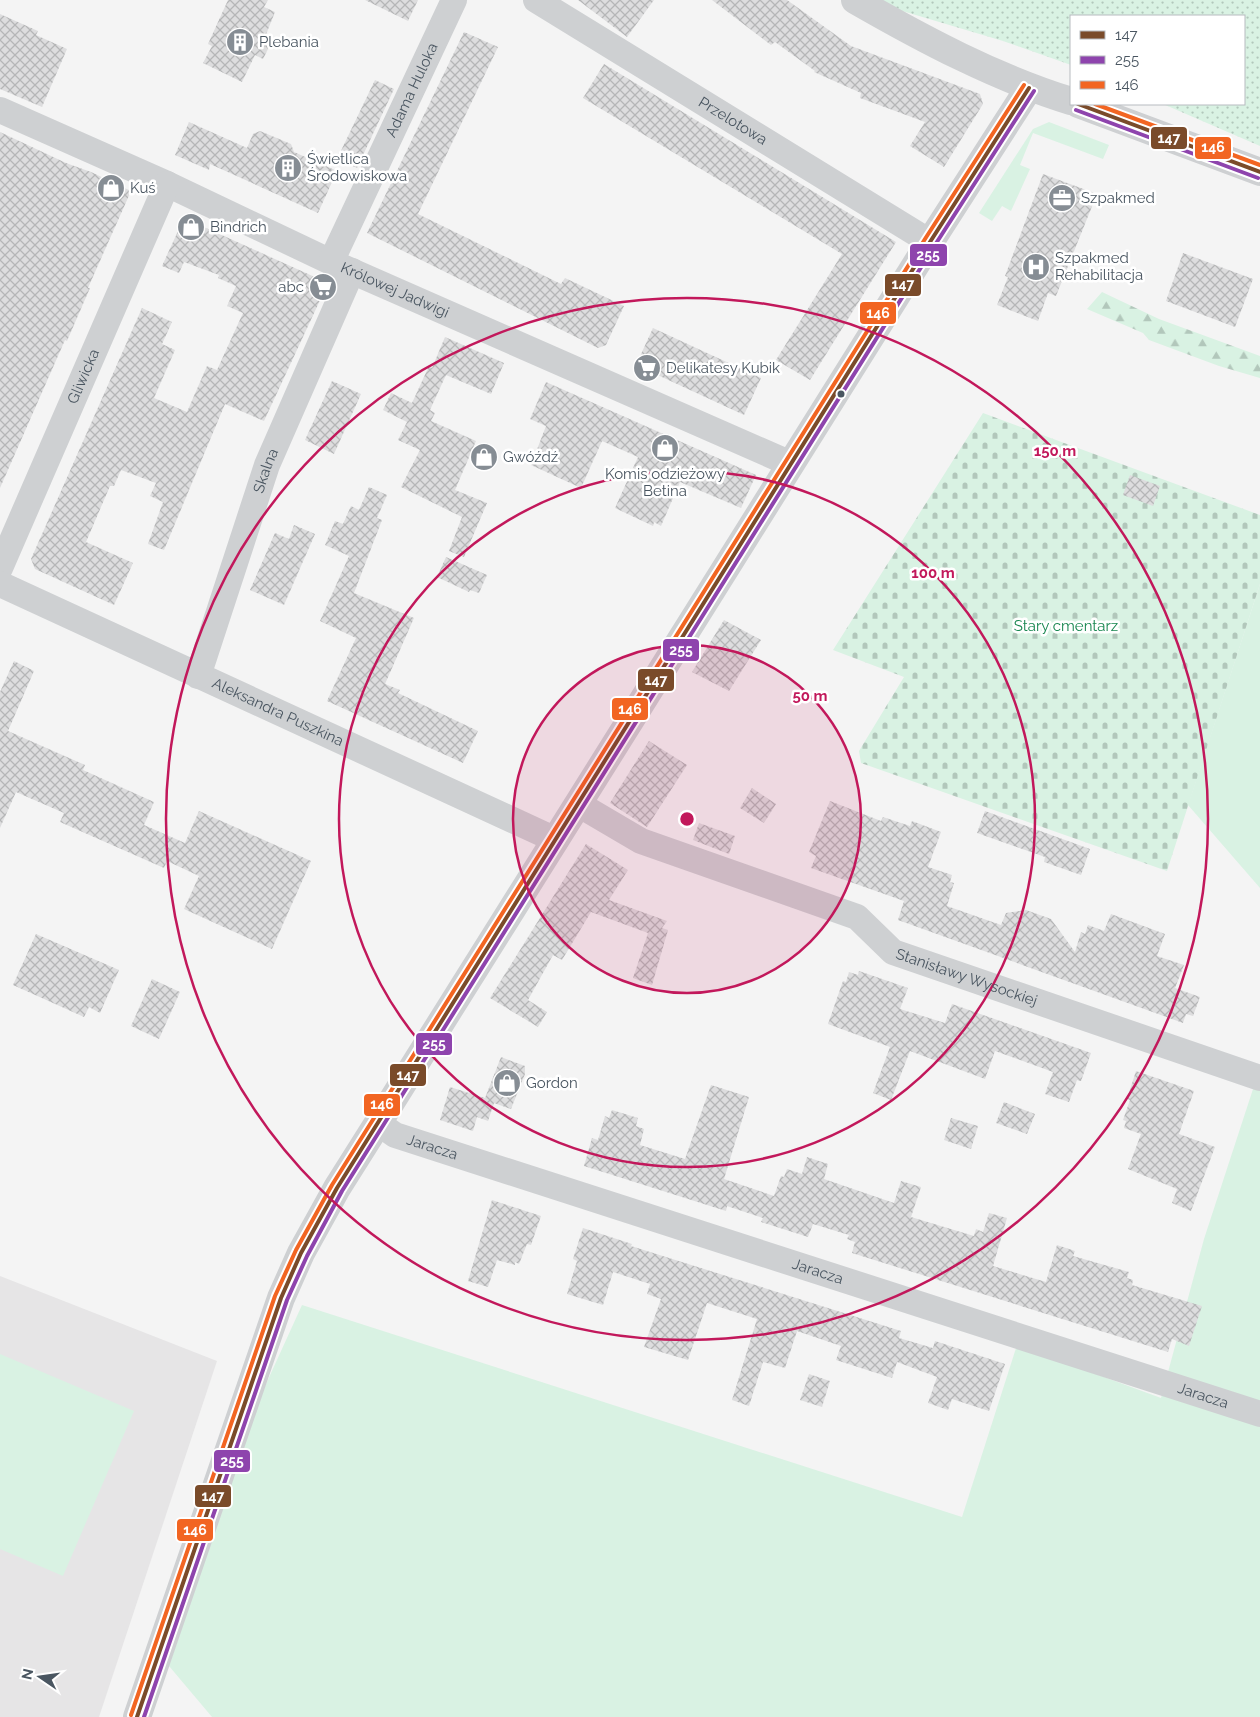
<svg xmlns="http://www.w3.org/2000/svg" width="1260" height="1717" font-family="Raleway,sans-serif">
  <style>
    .education { fill: #e6e5e6 }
    .green { fill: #d9f2e3 }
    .forest { fill: url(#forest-firs) }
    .cemetery { fill: url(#cemetery-stones) }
    .park { fill: url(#park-dots) }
    .building { fill: url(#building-cross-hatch) }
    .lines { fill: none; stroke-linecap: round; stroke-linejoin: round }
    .minor { stroke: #ced0d2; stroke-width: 26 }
    .tertiary { stroke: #ced0d2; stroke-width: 28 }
    .bus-1-casing { stroke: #fff; stroke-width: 8 }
    .bus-2-casing { stroke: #fff; stroke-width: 8 }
    .bus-3-casing { stroke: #fff; stroke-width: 8 }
    .bus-1 { stroke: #7a4b2a; stroke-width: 4 }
    .bus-2 { stroke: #8e44ad; stroke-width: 4 }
    .bus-3 { stroke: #f26522; stroke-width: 4 }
    .ring { fill: none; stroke: #c2185b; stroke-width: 2.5 }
    .bus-dot { fill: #4a5661; stroke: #fff; stroke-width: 2 }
    .labels { text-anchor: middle; stroke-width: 5; stroke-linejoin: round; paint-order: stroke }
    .poi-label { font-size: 15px; fill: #4a5661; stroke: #fff; text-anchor: start }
    .street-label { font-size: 15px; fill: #4a5661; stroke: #fff }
    .park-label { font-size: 15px; fill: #17864f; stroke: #fff }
    .centre { fill: #c2185b; stroke: #fff; stroke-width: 2.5 }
    .ring-label { font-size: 15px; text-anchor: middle; font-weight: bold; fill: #c2185b; stroke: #fff; stroke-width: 5; stroke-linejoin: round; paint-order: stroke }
    .line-badge { stroke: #fff; stroke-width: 2 }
    .badge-label { font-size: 14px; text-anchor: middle; font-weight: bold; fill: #fff }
  </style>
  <defs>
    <pattern id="forest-firs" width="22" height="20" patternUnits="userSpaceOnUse" patternTransform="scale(1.25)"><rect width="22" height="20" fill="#d9f2e3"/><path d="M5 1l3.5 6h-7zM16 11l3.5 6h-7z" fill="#b2c7bb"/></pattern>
    <pattern id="cemetery-stones" width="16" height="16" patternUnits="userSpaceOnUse" patternTransform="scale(1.25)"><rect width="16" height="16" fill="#d9f2e3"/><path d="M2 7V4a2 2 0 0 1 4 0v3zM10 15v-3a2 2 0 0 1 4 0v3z" fill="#b2c7bb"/></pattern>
    <pattern id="park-dots" width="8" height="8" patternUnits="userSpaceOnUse" patternTransform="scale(1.25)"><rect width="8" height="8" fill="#d9f2e3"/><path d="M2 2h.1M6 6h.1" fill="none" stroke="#b2c7bb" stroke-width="1.8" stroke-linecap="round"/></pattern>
    <pattern id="building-cross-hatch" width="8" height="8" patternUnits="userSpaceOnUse" patternTransform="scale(1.25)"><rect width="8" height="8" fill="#ddddde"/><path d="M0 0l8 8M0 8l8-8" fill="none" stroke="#b5b6b7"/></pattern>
  </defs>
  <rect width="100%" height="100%" fill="#f4f4f4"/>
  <path class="education" d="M0 1276 217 1361 99 1717H0Z"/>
  <path class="green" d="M1049 122 1109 145 1103 159 1033 133 1020 165 1030 169 1011 211 1002 206 992 221 979 213 1033 129Z
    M1260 584V888L1188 805Z
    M1254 1086 1260 1089V1717H212L169 1666 261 1395 302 1305 962 1517 1017 1345 1161 1398 1204 1239Z
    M0 1354 134 1411 63 1576 0 1549Z"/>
  <path class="forest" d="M1102 292 1159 319 1260 356V378L1219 366 1149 340 1143 333 1087 309Z"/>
  <path class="cemetery" d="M983 413 1260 515V584L1167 871 861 763 859 751 904 677 833 650Z"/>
  <path class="park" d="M881 0H1260V146L1163 104H1244V16H1071V65L1003 41 899 10Z"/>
  <path class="building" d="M228 0H268L264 7 275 12 265 37 272 41 263 59 255 55 242 82 203 63 212 46 208 44Z
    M365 0H418L408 21Z
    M578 0H654L627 37Z
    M712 0H787L851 46 980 94 983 104 944 167 910 146 925 122 860 98 861 93 814 72 815 71 775 42 771 45Z
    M0 14 38 31 36 35 67 49 42 107 0 89Z
    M464 32 498 47 418 214 561 284 565 278 624 306 606 345 598 348 367 233Z
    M604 64 896 242 810 380 776 360 842 254 583 98Z
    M375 80 394 89 357 168 337 159Z
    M189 122 247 148 253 134 260 131 291 144 294 152 337 171 318 213 210 164 209 170 175 155Z
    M0 132 66 163 91 172 131 191 88 288H90L67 341 65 340 0 488Z
    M1043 174 1097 194 1056 296 1048 293 1038 321 997 305 1008 277 1005 276Z
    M184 218 328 283 264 421 225 404 164 550 148 544 163 502 150 496 156 483 121 470 114 486H110L86 542 133 563 114 605 35 569 31 559 142 308 172 322 162 344 175 350 154 398 187 412 207 366 217 370 243 313 227 306 236 286 218 278 219 275 184 262 179 273 162 266Z
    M1183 253 1253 279 1235 327 1166 301Z
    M653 328 761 378 744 415 636 365Z
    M445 337 504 363 491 394 446 375 430 410 435 413 431 421 476 441 455 490 487 503 464 557 449 551 462 517 401 487 420 450 398 440 407 422 383 410 391 393 412 403 429 366 432 368Z
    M332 381 361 394 334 454 305 440Z
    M546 382 756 475 741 508 680 482 661 526 654 522 653 526 615 508 638 457 602 441 581 488 531 465 546 426 530 419Z
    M1130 475 1160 486 1153 506 1123 495Z
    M369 487 387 495 377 518 382 520 354 593 414 618 385 684 400 690 398 693 478 731 463 763 327 701 356 638 320 621 349 556 325 545 335 521 343 524 351 506 359 510Z
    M294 525 315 534 284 605 250 590 275 533 289 539Z
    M446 557 487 575 479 593 470 590 469 592 437 577Z
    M724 620 761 640 729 691 692 672Z
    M14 661 34 671 8 731 85 765 83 770 154 802 144 825 185 843 199 811 311 861 272 949 184 909 199 876 167 861 164 868 60 822 64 813 16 792 0 828V692Z
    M649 741 687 765 647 827 610 803Z
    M752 788 776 804 764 823 740 808Z
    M830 801 881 821 883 817 910 826 912 821 941 832 928 867 952 875 950 882 954 883 947 906 1001 925 1006 913 1026 910 1051 919 1075 952 1081 932 1085 934 1088 925 1104 931 1111 914 1165 934 1157 956 1184 965 1175 988 1200 997 1193 1016 1186 1014 1183 1023 898 920 904 901 811 868 816 856 809 852Z
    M985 811 1090 849 1081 875 1044 862 1045 857 977 833Z
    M699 823 735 836 729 854 693 840Z
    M586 844 628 870 609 900 667 921 662 928 668 930 652 985 633 978 648 933 591 912 562 960 553 955 528 1000 547 1012 538 1027 490 998Z
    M36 934 119 970 100 1013 89 1007 84 1017 13 985Z
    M859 971 908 988 900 1009 945 1023 952 1004 1091 1053 1081 1081 1077 1080 1069 1102 1045 1094 1053 1072 995 1051 985 1079 910 1051 891 1100 873 1093 890 1047 828 1024 843 981 846 982 849 972 858 975Z
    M152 979 180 992 159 1039 131 1026Z
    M501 1057 525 1066V1074L511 1109 494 1103 488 1121 477 1117 473 1131 440 1120 450 1087 485 1098Z
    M1136 1071 1194 1091 1179 1134 1215 1147 1191 1211 1172 1203 1177 1189 1128 1169 1141 1134 1124 1128 1126 1121 1123 1120 1130 1100 1127 1099Z
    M711 1085 749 1097 724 1179 774 1196 781 1176 784 1177 787 1169 802 1174 807 1157 828 1164 824 1179 894 1203 901 1181 921 1187 911 1217 974 1236 976 1229 983 1232 989 1213 1007 1218 993 1266 1046 1282 1057 1245 1075 1251 1073 1256 1129 1272 1127 1278 1133 1280 1132 1285 1202 1306 1189 1346 1172 1339 1168 1352 852 1253 855 1242 847 1239 849 1235 813 1224 808 1237 761 1222 763 1218 727 1206 726 1211 584 1166 592 1138 598 1140 605 1116 609 1118 612 1110 638 1118 636 1126 644 1129 640 1145 685 1159Z
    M1004 1102 1035 1114 1027 1134 996 1123Z
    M951 1118 978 1126 971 1149 944 1140Z
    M492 1200 541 1216 531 1245 527 1244 519 1264 515 1262V1265L497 1260 488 1287 468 1281Z
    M583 1228 632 1244 631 1246 901 1331 899 1338 933 1348 935 1341 1005 1364 989 1411 952 1399 948 1410 928 1403 937 1377 897 1362 892 1378 836 1360 841 1346 797 1331 785 1368 763 1362 749 1406 732 1400 757 1319 707 1303 688 1360 644 1347 661 1299 647 1294 650 1284 613 1272 603 1305 567 1294 577 1261 573 1259Z
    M809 1374 830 1381 822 1407 800 1400Z"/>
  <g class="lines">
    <g class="minor">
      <path id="s1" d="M536 0 930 242"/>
      <path id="s2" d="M0 110 167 184 331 262 791 464"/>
      <path id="s3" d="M331 262 454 0"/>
      <path id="s4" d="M0 568 167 184"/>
      <path id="s5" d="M0 584 556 840"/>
      <path id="s6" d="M198 676 267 465 352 271"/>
      <path id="s7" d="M578 804 641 841 857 917 893 952 1260 1078"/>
      <path id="s8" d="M378 1123 395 1135 1260 1414"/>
    </g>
    <path class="tertiary" d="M855 0C923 39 996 78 1071 101
      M1078 104 1260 172
      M137 1717 281 1298 301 1253 337 1188 378 1123 930 242 1029 88"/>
    <g class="bus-1-casing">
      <path id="bus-1" d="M1078 104 1260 172
        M137 1717 281 1298 301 1253 337 1188 930 242 1029 88"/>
    </g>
    <g class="bus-2-casing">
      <path id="bus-2" d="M1076 110 1258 178
        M144 1717 287 1300 307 1256 342 1191 935 245 1034 91"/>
    </g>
    <g class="bus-3-casing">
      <path id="bus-3" d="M1095 104 1260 165
        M131 1715 275 1296 296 1250 332 1185 925 239 1024 85"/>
    </g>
    <use href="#bus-1" class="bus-1"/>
    <use href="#bus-2" class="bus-2"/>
    <use href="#bus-3" class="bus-3"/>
  </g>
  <circle cx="687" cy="819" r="174" fill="#c2185b" fill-opacity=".12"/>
  <g class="ring">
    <circle cx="687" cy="819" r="174"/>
    <circle cx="687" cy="819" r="348"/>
    <circle cx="687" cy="819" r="521"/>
  </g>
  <defs>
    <g id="building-disc" transform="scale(1.4375)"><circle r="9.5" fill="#868d94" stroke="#fff"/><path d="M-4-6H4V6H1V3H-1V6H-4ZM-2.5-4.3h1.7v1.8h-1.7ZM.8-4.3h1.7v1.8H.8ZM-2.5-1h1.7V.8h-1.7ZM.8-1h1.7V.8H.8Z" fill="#fff"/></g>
    <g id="shop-disc" transform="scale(1.4375)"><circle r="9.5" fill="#868d94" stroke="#fff"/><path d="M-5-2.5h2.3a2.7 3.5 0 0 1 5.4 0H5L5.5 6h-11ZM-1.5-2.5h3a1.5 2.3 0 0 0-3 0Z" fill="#fff"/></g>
    <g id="office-disc" transform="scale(1.4375)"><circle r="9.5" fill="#868d94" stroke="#fff"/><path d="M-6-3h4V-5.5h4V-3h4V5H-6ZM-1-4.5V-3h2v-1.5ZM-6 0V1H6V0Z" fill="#fff"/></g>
    <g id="hospital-disc" transform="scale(1.4375)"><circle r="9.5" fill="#868d94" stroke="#fff"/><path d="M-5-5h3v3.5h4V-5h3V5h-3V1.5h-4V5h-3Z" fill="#fff"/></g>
    <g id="supermarket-disc" transform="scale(1.4375)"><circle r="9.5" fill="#868d94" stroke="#fff"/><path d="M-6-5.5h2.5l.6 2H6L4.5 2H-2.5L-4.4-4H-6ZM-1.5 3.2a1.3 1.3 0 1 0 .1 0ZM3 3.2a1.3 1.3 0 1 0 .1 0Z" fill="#fff"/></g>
  </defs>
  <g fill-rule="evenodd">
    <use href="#building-disc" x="240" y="42"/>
    <use href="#building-disc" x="288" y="168"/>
    <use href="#shop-disc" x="111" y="188"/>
    <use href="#office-disc" x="1062" y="198"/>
    <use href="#shop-disc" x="191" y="227"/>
    <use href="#hospital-disc" x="1036" y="267"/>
    <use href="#supermarket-disc" x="323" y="287"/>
    <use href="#supermarket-disc" x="647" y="368"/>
    <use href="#shop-disc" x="665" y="448"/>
    <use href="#shop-disc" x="484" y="457"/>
    <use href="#shop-disc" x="507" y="1083"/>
  </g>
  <circle class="bus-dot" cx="841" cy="394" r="4.5"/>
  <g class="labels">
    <g class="poi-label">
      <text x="259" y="47">Plebania</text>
      <text x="307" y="164">Świetlica<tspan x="307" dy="17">Środowiskowa</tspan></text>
      <text x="130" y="193">Kuś</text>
      <text x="1081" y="203">Szpakmed</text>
      <text x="210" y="232">Bindrich</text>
      <text x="1055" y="263">Szpakmed<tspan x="1055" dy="17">Rehabilitacja</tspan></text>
      <text x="304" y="292" text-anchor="end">abc</text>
      <text x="666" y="373">Delikatesy Kubik</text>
      <text x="503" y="462">Gwóźdź</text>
      <text x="665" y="479" text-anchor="middle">Komis odzieżowy<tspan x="665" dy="17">Betina</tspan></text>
      <text x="526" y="1088">Gordon</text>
    </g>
    <g class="street-label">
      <text dy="5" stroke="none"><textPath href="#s3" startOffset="190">Adama Huloka</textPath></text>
      <text dy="5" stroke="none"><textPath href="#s1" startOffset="231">Przelotowa</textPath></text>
      <text dy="5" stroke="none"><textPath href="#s2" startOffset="434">Królowej Jadwigi</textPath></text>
      <text dy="5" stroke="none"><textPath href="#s4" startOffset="209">Gliwicka</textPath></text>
      <text dy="5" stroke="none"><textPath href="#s6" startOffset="216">Skalna</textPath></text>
      <text dy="5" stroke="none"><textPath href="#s5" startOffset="306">Aleksandra Puszkina</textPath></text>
      <text dy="5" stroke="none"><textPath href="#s7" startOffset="430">Stanisławy Wysockiej</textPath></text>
      <text dy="5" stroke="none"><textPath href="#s8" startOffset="60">Jaracza</textPath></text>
      <text dy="5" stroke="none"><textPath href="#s8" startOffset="465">Jaracza</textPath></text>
      <text dy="5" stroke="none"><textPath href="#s8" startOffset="870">Jaracza</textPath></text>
    </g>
    <g class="park-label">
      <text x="1066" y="631">Stary cmentarz</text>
    </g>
  </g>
  <circle cx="687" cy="819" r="8" class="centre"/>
  <g class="ring-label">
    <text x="1055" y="456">150 m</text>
    <text x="933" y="578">100 m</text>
    <text x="810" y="701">50 m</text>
  </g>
  <g class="line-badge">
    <rect x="1150" y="126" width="38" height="24" rx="5" fill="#7a4b2a"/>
    <rect x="1194" y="136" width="38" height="24" rx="5" fill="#f26522"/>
    <rect x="909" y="243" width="39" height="24" rx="5" fill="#8e44ad"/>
    <rect x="884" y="273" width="38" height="24" rx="5" fill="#7a4b2a"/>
    <rect x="859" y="301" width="38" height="24" rx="5" fill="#f26522"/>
    <rect x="662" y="638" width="38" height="24" rx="5" fill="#8e44ad"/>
    <rect x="637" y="668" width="38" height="24" rx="5" fill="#7a4b2a"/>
    <rect x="611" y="697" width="38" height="24" rx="5" fill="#f26522"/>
    <rect x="415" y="1032" width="38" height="24" rx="5" fill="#8e44ad"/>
    <rect x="389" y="1063" width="38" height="24" rx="5" fill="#7a4b2a"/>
    <rect x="363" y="1093" width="38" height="24" rx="5" fill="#f26522"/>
    <rect x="213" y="1449" width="38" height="24" rx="5" fill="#8e44ad"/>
    <rect x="194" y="1484" width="38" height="24" rx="5" fill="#7a4b2a"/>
    <rect x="176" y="1518" width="38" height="24" rx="5" fill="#f26522"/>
  </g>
  <g class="badge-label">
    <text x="1169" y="143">147</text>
    <text x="1213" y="152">146</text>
    <text x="928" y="260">255</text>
    <text x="903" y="289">147</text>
    <text x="878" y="318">146</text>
    <text x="681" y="655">255</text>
    <text x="656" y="685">147</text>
    <text x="630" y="714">146</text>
    <text x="434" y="1049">255</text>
    <text x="408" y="1080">147</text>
    <text x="382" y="1109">146</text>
    <text x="232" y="1466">255</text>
    <text x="213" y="1501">147</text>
    <text x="195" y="1535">146</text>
  </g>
  <rect x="1070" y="15" width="175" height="90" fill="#ffffff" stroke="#b7bbc0"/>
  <rect x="1080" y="31" width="25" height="8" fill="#7a4b2a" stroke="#b7bbc0"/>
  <text x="1115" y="40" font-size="15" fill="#4a5661">147</text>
  <rect x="1080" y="56" width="25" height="8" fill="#8e44ad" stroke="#b7bbc0"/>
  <text x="1115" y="65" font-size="15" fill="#4a5661">255</text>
  <rect x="1080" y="81" width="25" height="8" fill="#f26522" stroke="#b7bbc0"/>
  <text x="1115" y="90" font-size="15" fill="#4a5661">146</text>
  <g transform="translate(40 1677) rotate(283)" stroke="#ffffff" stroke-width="4" paint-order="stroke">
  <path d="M0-4L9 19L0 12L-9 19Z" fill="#4a5661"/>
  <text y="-8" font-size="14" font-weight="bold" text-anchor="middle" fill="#4a5661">N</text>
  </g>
</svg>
